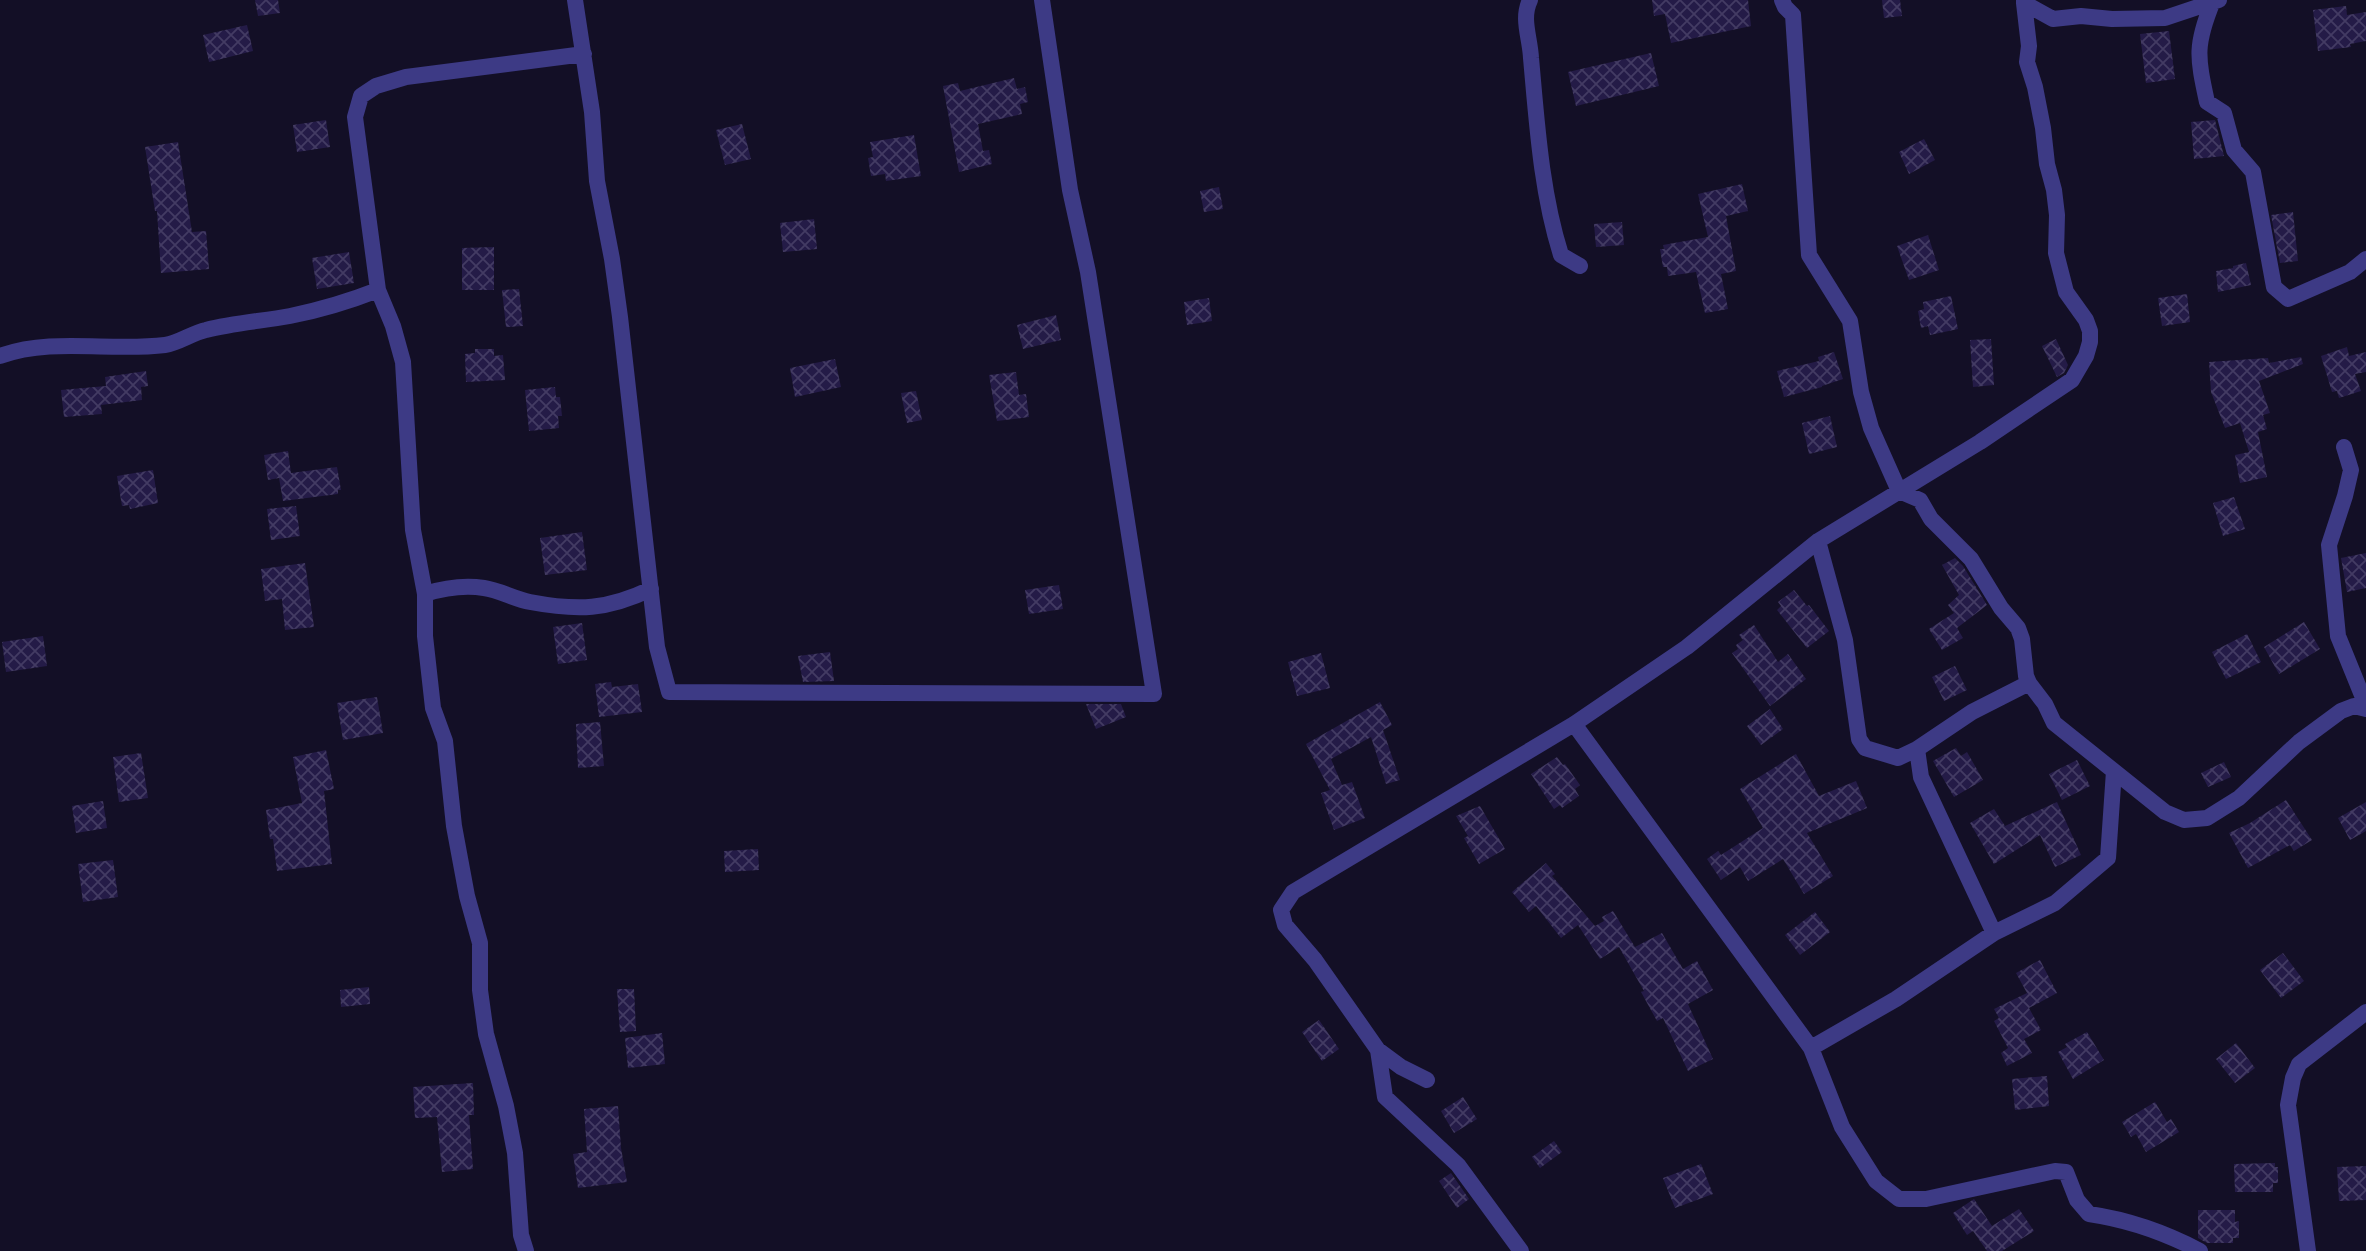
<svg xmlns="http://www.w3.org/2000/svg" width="2366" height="1251" font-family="Cabin,sans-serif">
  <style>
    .building { fill: url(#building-cross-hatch) }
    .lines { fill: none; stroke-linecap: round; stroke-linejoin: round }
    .street { stroke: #3d3a85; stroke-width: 16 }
  </style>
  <defs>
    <pattern id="building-cross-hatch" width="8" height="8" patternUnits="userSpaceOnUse" patternTransform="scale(1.75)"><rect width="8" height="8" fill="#241b47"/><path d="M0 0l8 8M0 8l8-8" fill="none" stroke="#433b63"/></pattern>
  </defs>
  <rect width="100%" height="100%" fill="#130f26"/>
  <path class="building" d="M255 0H278L280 13 258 16Z
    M1652 0H1748L1751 26 1671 43 1665 14 1654 16Z
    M1882 0H1900L1902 16 1884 18Z
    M2346 6 2347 15 2366 12V41L2350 44 2351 47 2318 51 2313 10Z
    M247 25 253 51 209 62 203 35Z
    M2169 31 2175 79 2146 83 2140 34Z
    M1651 53 1659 86 1576 106 1568 72Z
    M1014 78 1017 89 1025 87 1028 102 1020 104 1022 114 978 124 983 151 989 150 992 164 959 172 943 86 958 83 960 91Z
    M326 120 330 147 297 152 293 125Z
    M2215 120 2224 156 2194 159 2191 122Z
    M742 124 751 159 725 165 716 130Z
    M914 135 921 176 886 181 885 174 871 176 868 158 873 157 870 142Z
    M1924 139 1935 160 1909 174 1899 152Z
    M178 142 192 232 206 231 209 269 161 273 157 211H155L145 147Z
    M1742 184 1748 211 1726 216 1736 271 1721 274 1728 309 1705 313 1696 272 1668 276 1667 267H1663L1660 249H1664L1663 245 1708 237 1698 194Z
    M1219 187 1223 209 1204 212 1200 191Z
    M2293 212 2298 261 2280 263 2271 215Z
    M814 219 817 249 783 252 780 223Z
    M1622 222 1624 245 1596 247 1594 224Z
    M1928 235 1939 270 1909 280 1897 246Z
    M494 247V290H462V248Z
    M349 252 354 283 317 289 312 258Z
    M2246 263 2251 285 2218 292 2216 271 2233 268V266Z
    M519 289 523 326 506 327 502 290Z
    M2187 294 2190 322 2162 326 2158 298Z
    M1951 296 1958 329 1930 335 1928 326 1921 328 1918 311 1924 309 1923 302Z
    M1209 298 1212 321 1187 325 1184 302Z
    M1056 315 1061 340 1023 349 1017 325Z
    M1991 339 1994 385 1973 387 1970 340Z
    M2056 339 2068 365 2064 373 2057 377 2042 346Z
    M2347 347 2349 356 2366 352V372L2355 374 2361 391 2339 398 2337 391 2332 392 2321 356Z
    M475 349H494V356L503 355 505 380 466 382 465 354 475 353Z
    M1834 352 1843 379 1822 386V387L1784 397 1777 371 1819 361 1818 357Z
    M2301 357 2303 364 2259 381 2270 413 2263 415 2267 429 2258 432 2267 477 2240 483 2235 455 2249 452 2240 423 2225 428 2211 392 2209 362 2268 358 2269 363Z
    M835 359 841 387 795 397 790 368Z
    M146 371 148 386 141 387 142 400 101 405 102 414 64 417 61 390 106 386 105 377Z
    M1016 372 1019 395 1026 394 1029 417 997 421 989 375Z
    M555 387 556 397H560L562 416H558L559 428 529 431 525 390Z
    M916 391 922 420 907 423 901 393Z
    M1830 416 1837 447 1809 454 1802 423Z
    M288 451 291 473 337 467 341 490H338V494L283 501 279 478 268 480 264 455Z
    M153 470 158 503 130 509 129 505 122 506 117 476Z
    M2234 497 2245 529 2223 536 2213 503Z
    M296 506 300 536 271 540 267 509Z
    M582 532 587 570 545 575 540 538Z
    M2366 553V588L2347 592 2341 558Z
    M1955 558 1963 566 1987 605 1957 628 1963 638 1942 650 1929 629 1954 613 1948 605 1959 595 1942 565Z
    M305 563 314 627 285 630 282 599 265 601 261 569Z
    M1059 585 1063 609 1029 614 1025 590Z
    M1794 590 1807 606 1809 605 1829 631 1807 648 1777 610 1781 606 1778 602Z
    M2304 622 2320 649 2279 674 2264 647Z
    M582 623 587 660 558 664 553 627Z
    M1754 625 1778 662 1788 654 1806 679 1770 706 1732 653 1738 649 1736 645 1743 640 1739 635Z
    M2247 634 2261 662 2226 679 2212 652Z
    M43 636 47 666 6 672 2 642Z
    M830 652 834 681 803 682 798 656Z
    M1321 653 1330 688 1297 696 1288 662Z
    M1955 666 1967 690 1944 701 1932 677Z
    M611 682 612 687 638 684 642 712 599 717 595 684Z
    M377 697 383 733 343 740 337 703Z
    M1380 702 1392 725 1383 730 1400 780 1386 784 1371 737 1331 759 1342 785 1352 782 1365 818 1334 830 1321 793 1330 790 1306 744Z
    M1086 704H1121L1126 717 1096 729Z
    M1770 709 1783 729 1761 745 1747 726Z
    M600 722 604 766 578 768 576 724Z
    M1956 748 1961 756 1967 752 1983 780 1954 797 1933 761Z
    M326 750 334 789 324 791 332 864 277 871 273 839H270L266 810 302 803 293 757Z
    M141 753 148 798 119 802 113 757Z
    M1796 754 1819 796 1856 781 1867 808 1807 833 1833 876 1804 894 1783 859 1748 881 1740 867 1721 880 1707 859 1718 851 1721 855 1763 828 1740 789Z
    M1557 757 1563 765 1565 764 1580 785 1575 789 1579 796 1562 808 1560 805 1554 809 1531 774Z
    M2077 760 2090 786 2062 800 2049 774Z
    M2224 762 2231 777 2208 787 2201 773Z
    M2286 800 2312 840 2294 851 2290 845 2248 868 2229 833 2250 823Z
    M103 801 107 828 76 833 72 806Z
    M2057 802 2081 855 2055 867 2040 835 1994 864 1970 823 1994 809 2005 826Z
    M2366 802V831L2350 840 2338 818Z
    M1480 806 1505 849 1479 864 1464 838 1468 836 1456 816Z
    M758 849 759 870 725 872 724 851Z
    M113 860 118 897 83 902 78 864Z
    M1546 863 1555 874 1552 876 1595 926 1604 921 1602 917 1613 911 1635 947 1662 933 1683 969 1697 961 1713 990 1688 1004 1713 1059 1688 1071 1663 1018 1657 1021 1641 992 1644 991 1619 947 1600 959 1578 925 1561 938 1536 906 1529 912 1512 892Z
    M1815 912 1830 932 1800 955 1785 935Z
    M2283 953 2304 981 2281 998 2260 970Z
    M2040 960 2057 993 2029 1008 2041 1030 2024 1039 2032 1053 2007 1066 2001 1053 2008 1048 1994 1021 1999 1018 1994 1009 2027 993 2016 973Z
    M369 987 370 1004 341 1007 340 990Z
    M617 989H634L636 1031 620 1032Z
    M1319 1020 1339 1049 1322 1061 1302 1032Z
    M2087 1032 2104 1060 2073 1079 2058 1052 2067 1047 2065 1044Z
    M662 1033 665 1064 628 1068 625 1038Z
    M2236 1043 2255 1068 2235 1083 2216 1059Z
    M2047 1076 2049 1106 2015 1110 2012 1079Z
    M473 1083 474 1115H469L473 1169 442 1172 437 1117 415 1118 413 1087Z
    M1463 1097 1477 1119 1454 1133 1441 1111Z
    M2155 1102 2167 1122 2171 1119 2179 1132 2146 1152 2136 1134 2131 1137 2122 1122Z
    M618 1106 621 1148 627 1182 578 1188 573 1154 587 1152 584 1109Z
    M1554 1141 1562 1152 1540 1168 1532 1157Z
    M2275 1163V1167H2278V1183H2273V1192H2235L2234 1164Z
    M1701 1164 1713 1194 1675 1208 1663 1178Z
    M2366 1166V1200L2339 1201 2337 1167Z
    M1451 1173 1469 1199 1457 1208 1439 1181Z
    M1974 1199 1992 1226 2019 1209 2034 1231 2002 1251H1987L1973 1231 1967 1235 1953 1213Z
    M2198 1210H2235V1222L2239 1221V1238H2233V1243H2207L2198 1238Z"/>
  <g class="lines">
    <path class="street" d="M575 0 592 112 597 181 612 259 620 317 657 647 669 692 1154 694 1088 272 1070 190 1042 0
      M1530 0C1521 19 1530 37 1531 58 1537 124 1541 191 1561 255L1580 266
      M1782 0 1785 7 1793 15 1809 255 1850 321 1861 392 1871 428 1899 491 1920 500 1931 519 1971 559 2001 608 2018 628 2022 639 2026 676 2029 683 2045 704 2054 723 2165 812 2184 820 2207 818 2239 798 2299 742 2341 711 2354 706 2366 709
      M2024 0V3L2053 19 2081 16 2112 19 2165 18 2219 0
      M2213 1C2195 45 2197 56 2207 102L2224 113 2234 150 2253 172 2274 287 2288 299 2350 272 2366 259
      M0 356C53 337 110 352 165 345 179 343 192 333 206 330 233 323 263 321 290 316 320 310 350 301 378 290
      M2344 447 2351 470 2345 496 2329 545 2338 636 2366 705
      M1818 541 1845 640 1859 739 1865 748 1898 758 1917 749 1921 777 1994 933
      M425 594C444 588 464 585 484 588 499 590 514 599 530 602 578 611 607 610 651 589
      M1574 724 1811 1048 1842 1127 1876 1181 1899 1199H1926L2055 1171 2066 1172 2077 1200 2089 1214C2130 1220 2164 1232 2200 1251
      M1917 749 1972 712 2029 683
      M1811 1048 1896 999 1994 933 2055 903 2108 858 2114 771
      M1378 1050 1385 1097 1458 1165 1521 1251
      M1427 1080 1401 1067 1378 1050 1315 960 1285 925 1281 910 1293 892 1574 724 1687 647 1818 541 1980 442 2072 380 2086 356 2090 342V331L2086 320 2066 292 2056 253 2057 215 2054 190 2047 164 2043 128 2035 87 2027 62 2029 46 2024 3
      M526 1251 521 1235 515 1153 506 1106 486 1034 480 990V943L467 896 454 826 445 741 433 708 425 636V594L413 530 403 362 393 326 378 290 355 117 361 96 376 86 406 77 584 54
      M2308 1251 2288 1105 2293 1078 2299 1064 2366 1012"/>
  </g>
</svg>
